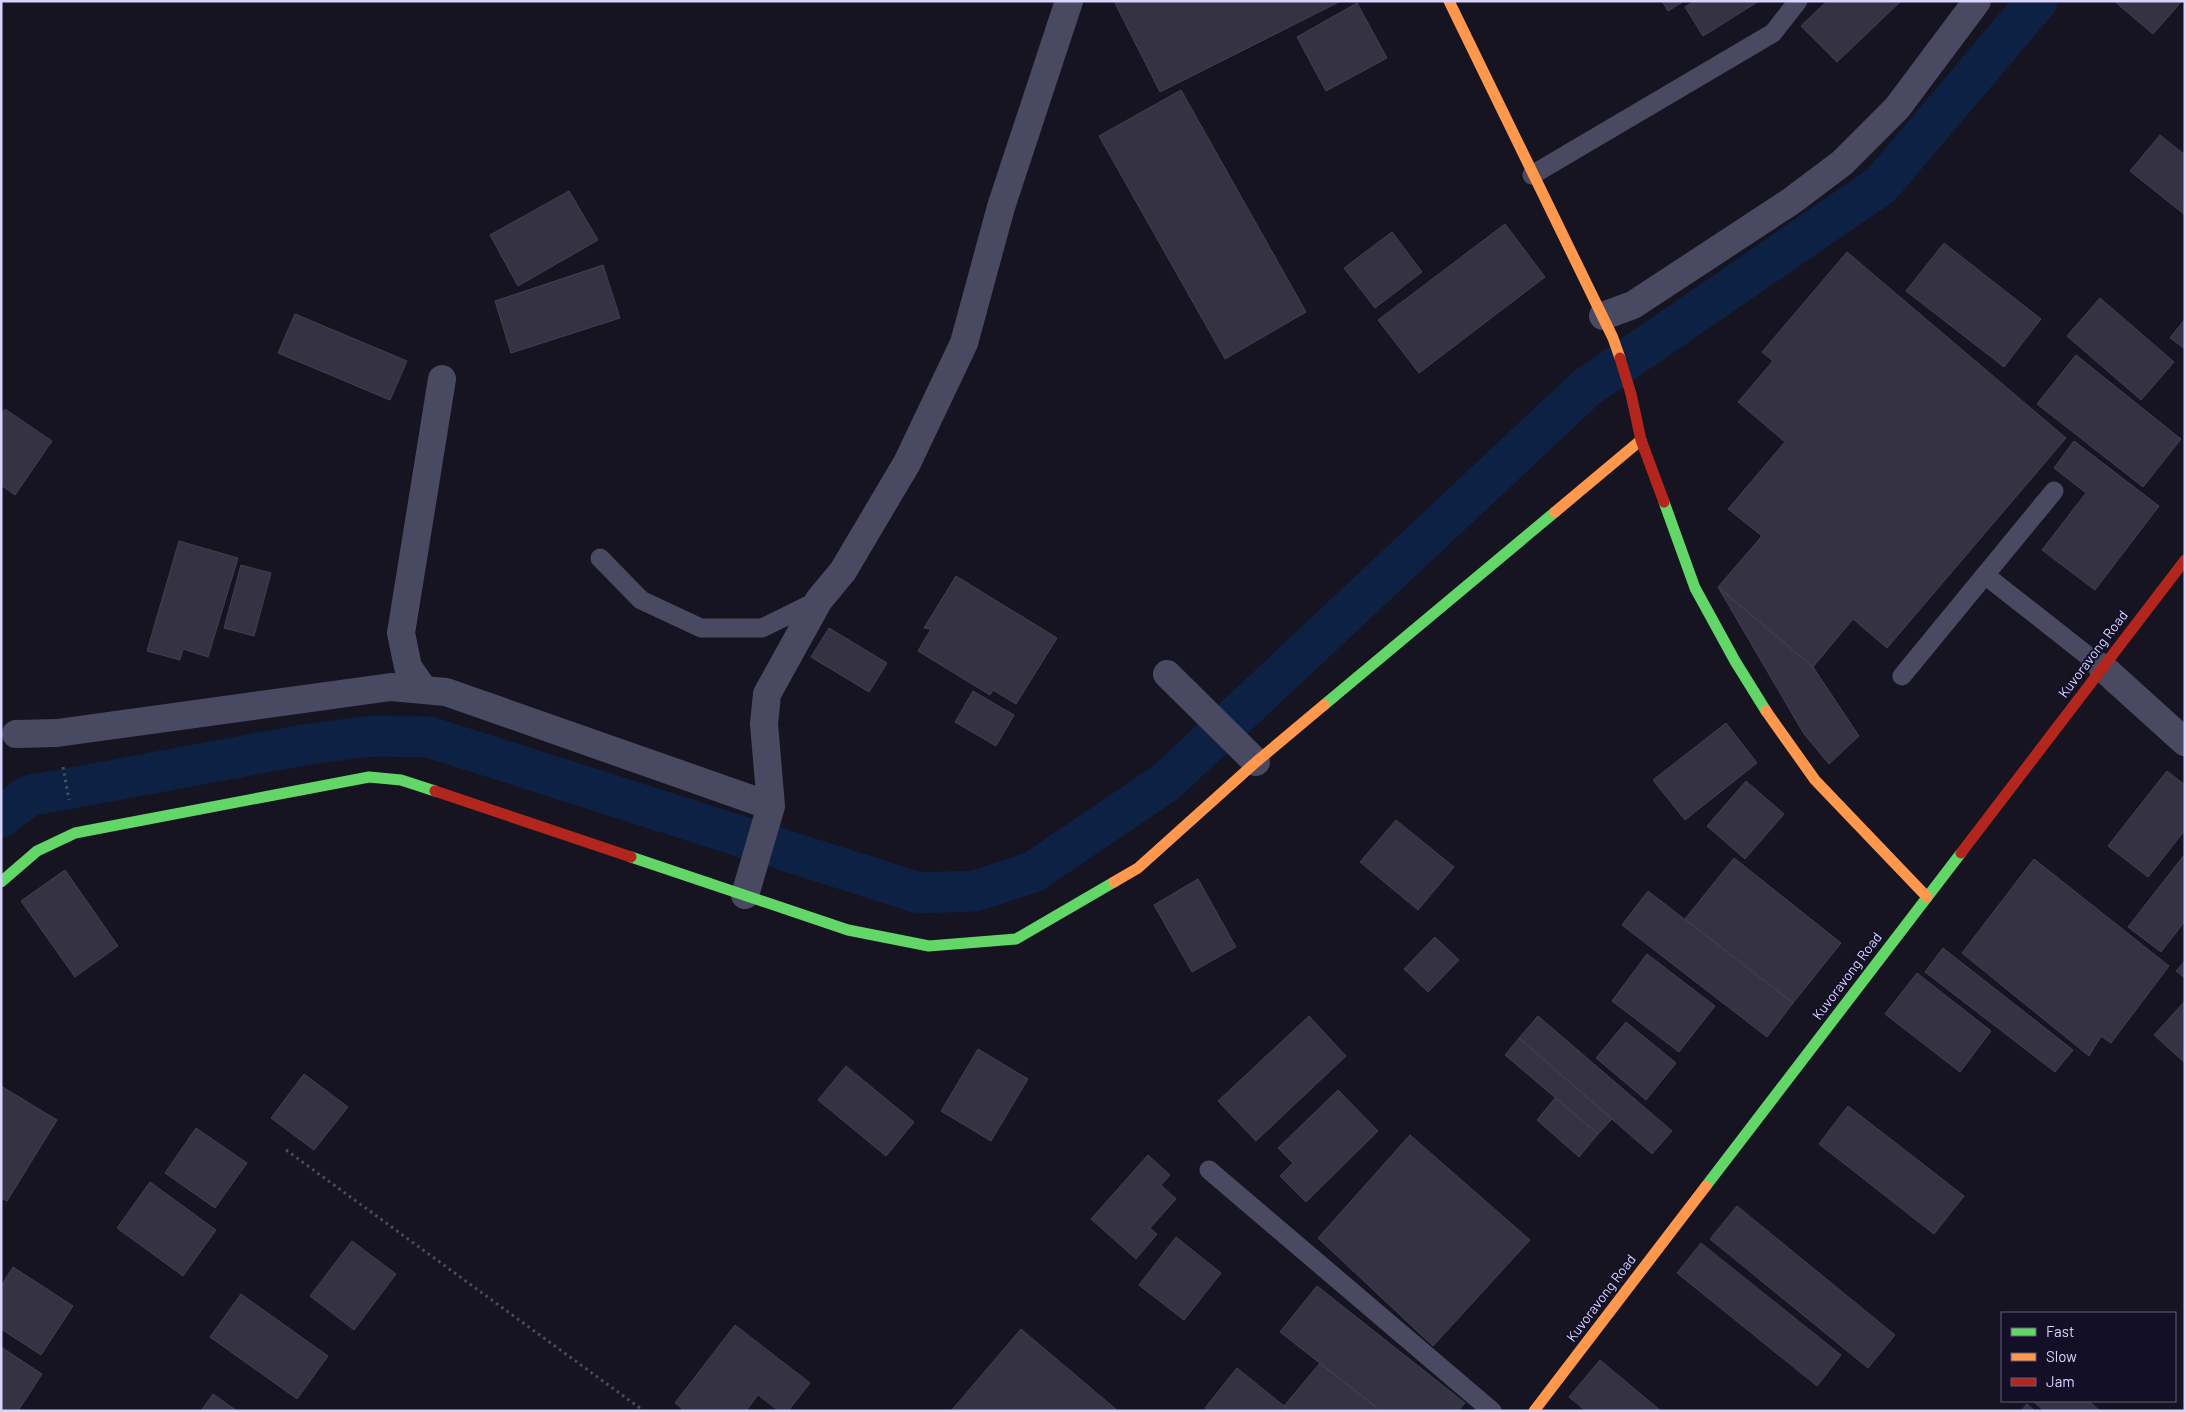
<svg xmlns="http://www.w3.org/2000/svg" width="2186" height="1412" font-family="Barlow,sans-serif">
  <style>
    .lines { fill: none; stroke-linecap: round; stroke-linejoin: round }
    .canal { stroke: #0d2144; stroke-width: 41 }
    .building { fill: #343243; stroke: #433f54 }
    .path { stroke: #44505f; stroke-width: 3; stroke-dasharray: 2.5 4; stroke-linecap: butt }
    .lane { stroke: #4a4962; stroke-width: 19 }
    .street { stroke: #4a4962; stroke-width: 28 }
    .fast { stroke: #63d668; stroke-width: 11 }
    .slow { stroke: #ff974d; stroke-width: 11 }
    .jam { stroke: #b3261e; stroke-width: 11 }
    .labels { text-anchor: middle; stroke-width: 4; stroke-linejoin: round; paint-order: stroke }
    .street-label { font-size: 14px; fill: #d9d4ff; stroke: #130f26 }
  </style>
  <rect width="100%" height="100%" fill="#161421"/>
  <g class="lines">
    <path class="canal" d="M1 817 28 796 309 744 372 736 429 737 919 893 975 891 1033 872 1166 782 1587 387 1881 185 2037 1"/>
  </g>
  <path class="building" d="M1114 1H1341L1160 92Z
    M1662 1H1684L1668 11Z
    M1695 1H1759L1703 36 1685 7Z
    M1827 1H1901L1837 62 1801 26Z
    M2114 1H2182L2153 34Z
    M1357 3 1387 58 1326 91 1297 37Z
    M1181 90 1306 312 1225 359 1099 136Z
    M2160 135 2185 155V215L2130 171Z
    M569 191 598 240 518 286 490 235Z
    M1505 224 1545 277 1419 373 1378 320Z
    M1392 232 1422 272 1375 308 1344 268Z
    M1944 243 2041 319 2004 367 1906 291Z
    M1847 252 2066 438 1887 648 1853 619 1813 667 1718 587 1762 536 1728 509 1785 442 1738 402 1773 361 1762 352Z
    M603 265 620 318 511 353 495 301Z
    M2100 298 2174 362 2141 400 2067 336Z
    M295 314 407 361 390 400 278 353Z
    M2185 319V349L2170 338Z
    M2076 355 2181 439 2143 487 2037 404Z
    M5 409 52 441 15 495 1 485V415Z
    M2074 441 2159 506 2095 590 2042 550 2086 493 2054 468Z
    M179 541 238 558 208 657 183 649 180 660 147 651Z
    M241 565 271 573 254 636 224 628Z
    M956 576 1057 638 1016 704 993 690 990 695 918 651 931 629 924 628Z
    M1718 587 1813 667 1859 736 1829 764 1804 734Z
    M829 628 887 663 869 692 811 657Z
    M973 691 1014 715 996 746 955 722Z
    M1726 723 1757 763 1685 820 1653 780Z
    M2167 771 2185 785V830L2148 877 2108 846Z
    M1746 781 1784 814 1745 859 1707 826Z
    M1396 820 1454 867 1418 910 1360 862Z
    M2185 854V921L2161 952 2128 927Z
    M1734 858 1841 943 1793 1003 1685 919Z
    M2034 859 2169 966 2111 1043 2101 1036 2089 1056 1962 953Z
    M65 870 118 946 75 977 21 901Z
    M1198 879 1236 947 1192 972 1154 905Z
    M1648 891 1793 1003 1767 1037 1622 925Z
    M1435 937 1459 960 1428 992 1404 969Z
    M1943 948 2073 1050 2055 1072 1925 972Z
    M1647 954 1715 1006 1679 1052 1612 1001Z
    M2185 961V978L2176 971Z
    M1917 973 1991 1031 1960 1072 1885 1014Z
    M2185 1001V1063L2154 1035Z
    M1309 1016 1346 1056 1256 1141 1218 1101Z
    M1538 1016 1672 1131 1652 1154 1519 1038Z
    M1626 1022 1676 1063 1646 1100 1596 1058Z
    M1519 1038 1612 1119 1598 1134 1505 1055Z
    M978 1049 1028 1079 991 1141 941 1111Z
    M846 1066 914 1122 886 1156 818 1100Z
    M304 1074 348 1107 314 1150 271 1118Z
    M1 1086 57 1120 7 1201 1 1198Z
    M1338 1090 1378 1131 1306 1202 1280 1176 1293 1163 1278 1148Z
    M1555 1098 1598 1134 1579 1157 1537 1120Z
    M1848 1106 1964 1196 1934 1234 1819 1144Z
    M196 1128 247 1163 215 1208 165 1173Z
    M1410 1135 1530 1240 1433 1346 1318 1238Z
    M1148 1155 1170 1175 1161 1185 1176 1199 1150 1228 1157 1234 1136 1259 1091 1219Z
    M150 1182 216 1230 183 1276 117 1228Z
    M1737 1206 1895 1335 1868 1368 1710 1239Z
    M1176 1237 1221 1273 1184 1320 1139 1285Z
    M352 1241 396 1274 354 1330 310 1296Z
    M1701 1243 1841 1355 1817 1386 1677 1273Z
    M13 1267 73 1306 41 1355 1 1329V1286Z
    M1317 1286 1465 1403 1458 1411H1381L1280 1332Z
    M241 1294 328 1356 297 1399 210 1337Z
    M735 1325 810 1383 788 1411H779L758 1395 746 1411H685L675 1403Z
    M1021 1329 1118 1411H951Z
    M1 1347 42 1374 18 1411H1Z
    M1600 1360 1661 1411H1586L1569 1397Z
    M1320 1363 1381 1411H1290L1284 1406Z
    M1237 1368 1284 1406 1290 1411H1209L1205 1408Z
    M213 1394 237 1411H201Z
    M2033 1401H2089L2100 1411H2044Z
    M2027 1404 2035 1411H2021Z"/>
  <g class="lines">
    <path class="path" d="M63 767 69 800
      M286 1150 644 1411"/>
    <path class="lane" d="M1532 175 1773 33 1798 1
      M600 558 641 600 701 628H762L819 600
      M1985 575 2102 667
      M1902 676 2054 491
      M1209 1170 1492 1411"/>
    <path class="street" d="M1603 316 1633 305 1790 202 1842 163 1897 108 1977 1
      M2102 667 2185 742
      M1167 674 1256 762
      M424 690 408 667 401 633 442 379
      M16 734 57 733 391 687 446 692 771 806
      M745 895 771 806 764 724 767 694 819 600 843 571 907 463 964 343 1001 207 1069 1"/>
    <path class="fast" d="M1664 502 1695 588 1735 661 1766 711
      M1324 705 1555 512
      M631 857 848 930 929 946 1016 939 1114 882
      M1 882 37 851 75 833 369 777 401 780 435 791
      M1706 1186 1961 853"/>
    <path class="slow" d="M1449 1 1613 338 1620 358
      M1555 512 1641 440
      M1766 711 1815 780 1927 897
      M1114 882 1138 868 1256 762 1324 705
      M1534 1411 1706 1186"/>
    <path class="jam" d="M1620 358 1631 394 1641 440 1664 502
      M435 791 631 857
      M1961 853 2185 560"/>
  </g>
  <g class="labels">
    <g class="street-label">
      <text transform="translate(2093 654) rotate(-53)" y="5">Kuvoravong Road</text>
      <text transform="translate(1847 976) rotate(-53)" y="5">Kuvoravong Road</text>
      <text transform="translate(1601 1298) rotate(-53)" y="5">Kuvoravong Road</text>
    </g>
  </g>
  <rect width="2186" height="1412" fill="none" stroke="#d9d4ff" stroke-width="5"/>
  <rect x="2001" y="1312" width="175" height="90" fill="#130f26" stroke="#625e7d"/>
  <rect x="2011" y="1328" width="25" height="8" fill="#63d668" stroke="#625e7d"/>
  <text x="2046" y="1337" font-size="15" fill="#d9d4ff">Fast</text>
  <rect x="2011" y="1353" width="25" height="8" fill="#ff974d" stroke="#625e7d"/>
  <text x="2046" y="1362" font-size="15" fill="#d9d4ff">Slow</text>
  <rect x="2011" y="1378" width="25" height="8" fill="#b3261e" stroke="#625e7d"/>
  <text x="2046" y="1387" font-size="15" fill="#d9d4ff">Jam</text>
</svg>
